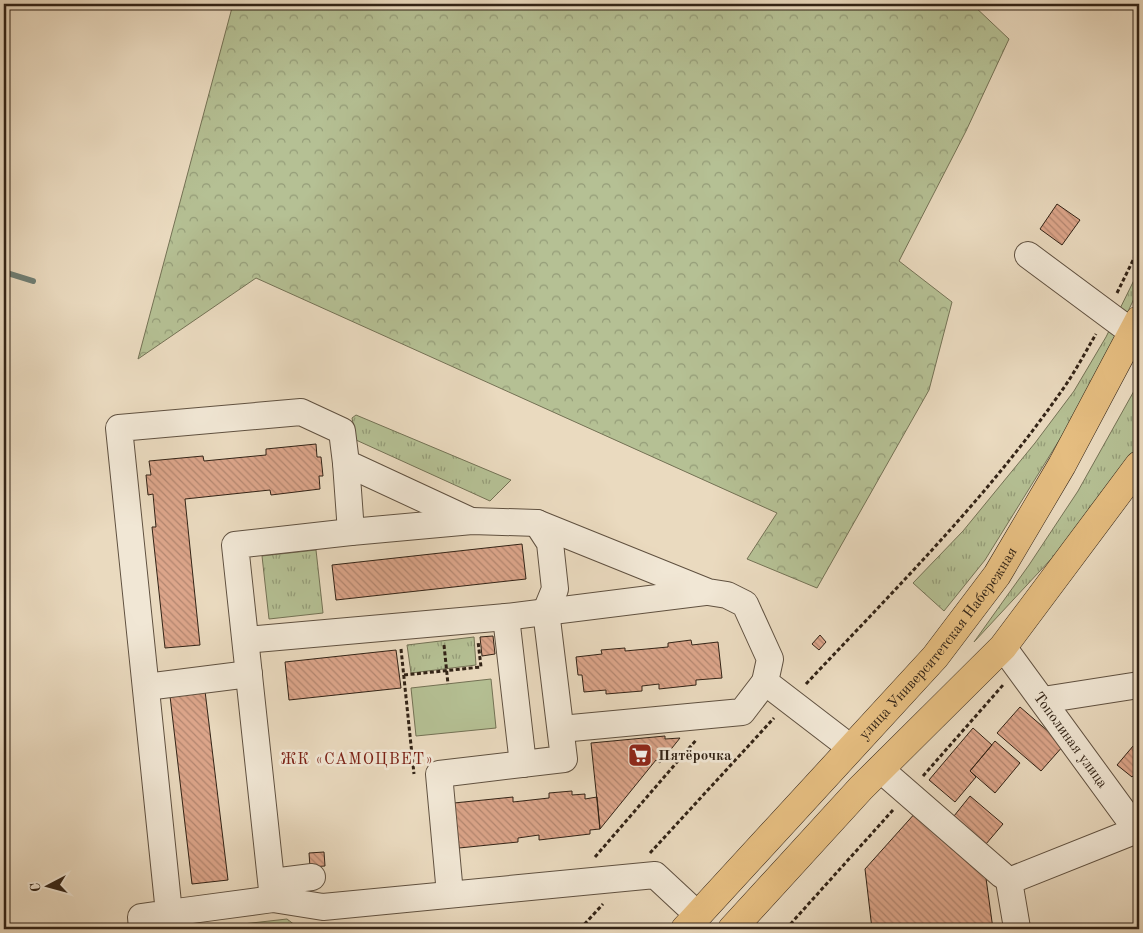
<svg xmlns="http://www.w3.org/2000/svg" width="1143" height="933" font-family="'Old Standard TT',serif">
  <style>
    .grass { fill: url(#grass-tufts); stroke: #747255 }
    .forest { fill: url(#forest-crowns); stroke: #747255 }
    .pitch { fill: #b5c094; stroke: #747255 }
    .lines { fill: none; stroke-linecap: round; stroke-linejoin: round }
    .stream { stroke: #6f7e74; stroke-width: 6 }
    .building { fill: url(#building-back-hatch); stroke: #322316 }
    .minor-casing { stroke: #605140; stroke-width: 28 }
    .major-casing { stroke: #322316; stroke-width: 29 }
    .path { stroke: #322316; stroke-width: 3; stroke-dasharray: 4 2.5; stroke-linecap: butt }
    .minor { stroke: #f1e7d5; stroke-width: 26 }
    .major { stroke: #e5bd80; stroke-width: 28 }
    .labels { text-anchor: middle; stroke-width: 5; stroke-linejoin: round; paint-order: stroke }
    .street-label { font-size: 15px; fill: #322316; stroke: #f1e7d5 }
    .poi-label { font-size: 15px; font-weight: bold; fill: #322316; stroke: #f1e7d5; text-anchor: start }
    .neighbourhood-label { font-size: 16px; letter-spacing: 1px; fill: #7a1f14; stroke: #f1e7d5 }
  </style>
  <defs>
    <pattern id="grass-tufts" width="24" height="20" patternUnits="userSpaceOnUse" patternTransform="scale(1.25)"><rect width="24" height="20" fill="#b5c094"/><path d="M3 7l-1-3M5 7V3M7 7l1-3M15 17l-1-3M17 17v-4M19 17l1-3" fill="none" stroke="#949c78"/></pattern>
    <pattern id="forest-crowns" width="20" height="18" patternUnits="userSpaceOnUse" patternTransform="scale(1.25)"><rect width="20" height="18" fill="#b5c094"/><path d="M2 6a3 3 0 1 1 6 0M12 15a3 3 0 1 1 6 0" fill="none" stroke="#949c78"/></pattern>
    <pattern id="building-back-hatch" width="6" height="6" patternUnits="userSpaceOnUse" patternTransform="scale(1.25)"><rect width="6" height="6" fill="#dca58a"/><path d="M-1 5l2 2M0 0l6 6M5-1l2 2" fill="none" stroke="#b38670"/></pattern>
  </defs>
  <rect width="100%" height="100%" fill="#eadabf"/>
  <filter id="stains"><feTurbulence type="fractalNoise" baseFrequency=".004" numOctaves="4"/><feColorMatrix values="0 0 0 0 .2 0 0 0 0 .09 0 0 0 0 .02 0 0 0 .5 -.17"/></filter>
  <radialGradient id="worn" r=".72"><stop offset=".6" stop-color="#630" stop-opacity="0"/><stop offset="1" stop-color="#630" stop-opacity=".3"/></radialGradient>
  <path class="grass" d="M1139 270V288L1116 337 1068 426 985 560 944 611 913 583 963 531 1035 443 1074 391 1106 337Z
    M1139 382V456L1091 516 974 642 1029 565 1078 491Z
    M356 415 511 480 490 501 356 440 352 418Z
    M316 550 323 613 269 619 262 556Z
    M474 637 476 665 411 673 407 645Z
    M287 919 300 929H235L234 925Z"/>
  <path class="forest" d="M233 4H972L1009 39 966 131 899 261 952 302 929 390 817 588 747 559 777 513 256 278 138 359Z"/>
  <path class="pitch" d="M491 679 496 728 416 736 411 688Z"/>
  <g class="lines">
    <path class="stream" d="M4 272 33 281"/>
  </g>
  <path class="building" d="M1057 204 1080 220 1062 245 1040 229Z
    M316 444 317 457H321L323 476H319L320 489 271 495 270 490 185 499 200 645 165 648 152 527H156L153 494 148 495 146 475H151L149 461 203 456 204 461 266 455V449Z
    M522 544 526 579 336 600 332 565Z
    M820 635 826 642 819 650 812 644Z
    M493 636 495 654 482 656 480 637Z
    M691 640 692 645 718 642 722 678 696 680V685L659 689V684L642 686V691L606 694V690L584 692 582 675H578L576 657 602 654 601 650 625 648V651L668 647V643Z
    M396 650 401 688 289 700 285 662Z
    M205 691 228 880 192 884 170 696Z
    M1020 707 1064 745 1041 771 997 733Z
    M973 728 992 745 970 771 976 777 955 802 929 780Z
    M665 736V739L680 738 660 763 656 760 600 829 591 743Z
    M1139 739V769L1132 777 1117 765Z
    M995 741 1020 763 995 793 970 771Z
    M572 791V795L585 794V799L597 797 600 829 590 830V834L539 840V835L518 838V842L459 848 454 803 513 797V802L549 798V793Z
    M970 796 1003 824 986 844 954 816Z
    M917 811 985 871 993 929H872L865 869Z
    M324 852 325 866 310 867 309 853Z"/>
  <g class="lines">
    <g class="minor-casing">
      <g id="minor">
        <path d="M1028 255 1133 333"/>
        <path d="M346 463 351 532"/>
        <path d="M506 617 523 764"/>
        <path d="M246 640 506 617 705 592"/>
        <path id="s1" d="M1003 647 1139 833"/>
        <path d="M146 687 249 674"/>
        <path d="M1043 700 1139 685"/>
        <path d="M561 729 742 712 765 682"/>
        <path d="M880 769 1002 875"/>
        <path d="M272 882 312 877"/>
        <path d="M450 894 439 774 564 759 546 611 555 589 550 543 537 523"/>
        <path d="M273 899 235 545 351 532 472 521 537 523 708 592 727 595 745 604 770 659 765 682 851 748"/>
        <path d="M169 913 273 899 323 907 655 875 698 915"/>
        <path d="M1017 928 1009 881 1137 830"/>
        <path d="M142 929 141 917 169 913 119 428 301 412 342 431 346 463 471 521"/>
      </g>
    </g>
    <g class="major-casing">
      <g id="major">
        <path id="s2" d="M685 929 935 657 997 575 1062 465 1139 320"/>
        <path d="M732 929 861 788 1003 647 1139 465"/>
      </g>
    </g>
    <path class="path" d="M1117 293 1139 248
      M444 645 448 684
      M401 649 414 774
      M404 675 481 667 478 641
      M806 684C896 588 990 495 1065 386 1076 370 1086 351 1096 334
      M923 776 1003 685
      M650 853 774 718
      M595 857 697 739
      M580 929 603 904
      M786 929 893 810"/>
    <use href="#minor" class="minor"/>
    <use href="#major" class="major"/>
  </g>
  <defs>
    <g id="supermarket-square" transform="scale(1.25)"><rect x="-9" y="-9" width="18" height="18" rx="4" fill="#8f2418" stroke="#f1e7d5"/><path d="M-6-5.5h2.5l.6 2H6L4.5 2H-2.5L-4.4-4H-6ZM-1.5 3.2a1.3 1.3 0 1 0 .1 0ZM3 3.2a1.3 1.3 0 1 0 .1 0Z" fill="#fff"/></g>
  </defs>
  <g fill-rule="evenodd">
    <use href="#supermarket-square" x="640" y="755"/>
  </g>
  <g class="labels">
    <g class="street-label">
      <text dy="5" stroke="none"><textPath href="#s2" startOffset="382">улица Университетская Набережная</textPath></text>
      <text dy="5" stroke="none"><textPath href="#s1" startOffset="115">Тополиная улица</textPath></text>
    </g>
    <g class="poi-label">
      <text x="658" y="760">Пятёрочка</text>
    </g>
    <g class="neighbourhood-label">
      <text x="357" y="764">ЖК «САМОЦВЕТ»</text>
    </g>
  </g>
  <rect width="1143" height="933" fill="none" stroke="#eadabf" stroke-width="20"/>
  <rect x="5" y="5" width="1133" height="923" fill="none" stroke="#322316" stroke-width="2.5"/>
  <rect x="10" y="10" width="1123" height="913" fill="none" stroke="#322316"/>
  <g transform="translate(48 886) rotate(264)" stroke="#f1e7d5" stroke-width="4" paint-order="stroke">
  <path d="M0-4L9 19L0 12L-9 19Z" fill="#322316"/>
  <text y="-8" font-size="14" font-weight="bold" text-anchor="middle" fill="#322316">С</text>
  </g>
  <rect width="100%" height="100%" filter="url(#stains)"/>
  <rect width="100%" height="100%" fill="url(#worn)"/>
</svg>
